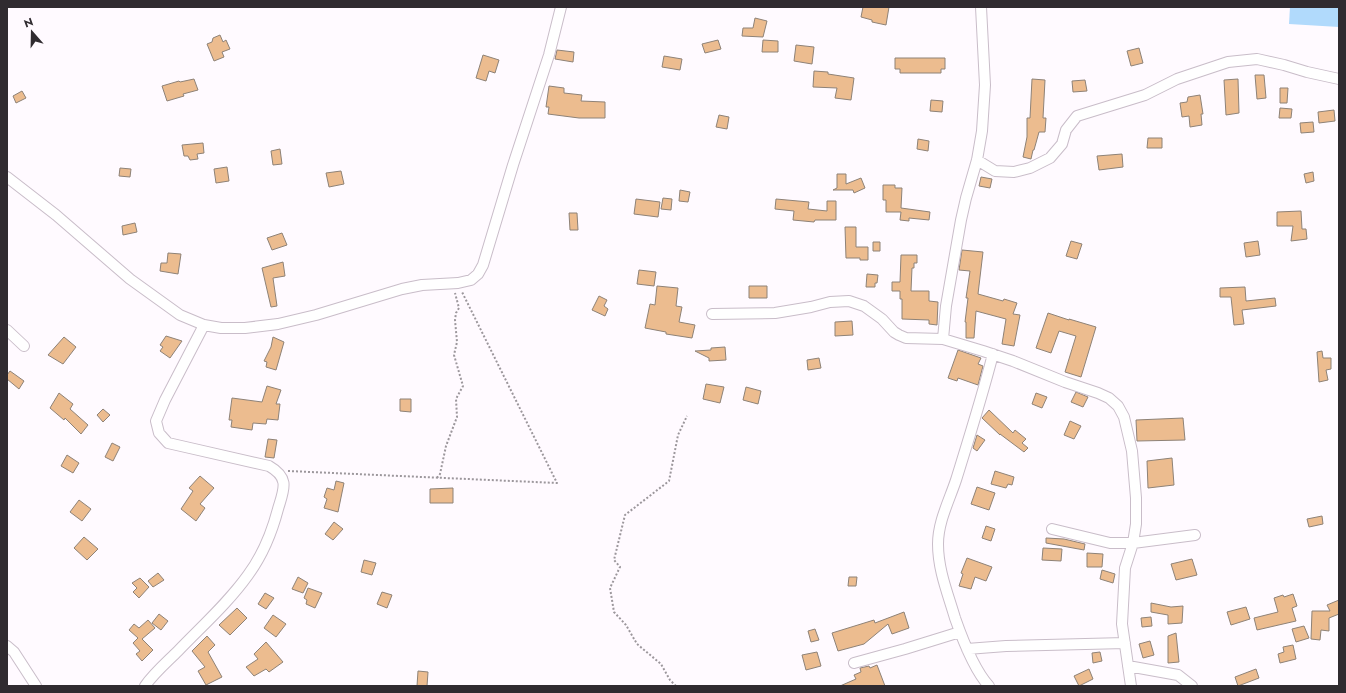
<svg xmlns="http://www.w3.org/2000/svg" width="1346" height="693" font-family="Jost,sans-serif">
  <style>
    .water { fill: #b1dafc }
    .building { fill: #ecbc8f; stroke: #8e8277 }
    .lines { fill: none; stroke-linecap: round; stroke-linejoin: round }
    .street-casing { stroke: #c9bdc9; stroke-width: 12 }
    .path { stroke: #9c979c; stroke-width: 2; stroke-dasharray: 2 2; stroke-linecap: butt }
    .street { stroke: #fff; stroke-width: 10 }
  </style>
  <rect width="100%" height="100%" fill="#fffaff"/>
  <path class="water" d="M1290 7H1339V27L1289 24Z"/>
  <path class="building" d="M863 7H889L886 25 872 22V20L861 17Z
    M755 18 767 21 763 37 742 36 743 28H753Z
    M220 35 223 42 226 40 230 49 222 52 224 57 214 61 207 44 212 42 213 38Z
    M718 40 721 49 705 53 702 44Z
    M763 40 778 41V52H762Z
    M796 45 814 47 812 64 794 61Z
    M1139 48 1143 63 1131 66 1127 51Z
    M557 50 574 52 573 62 555 59Z
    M483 55 499 60 495 73 489 71 486 81 476 78Z
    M664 56 682 59 680 70 662 67Z
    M895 58H945V69H941V73H900V69H895Z
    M814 71 828 72V74L854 78 851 100 835 98 837 88 813 87Z
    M1255 75H1264L1266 98 1257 99Z
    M194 79 198 90 183 94 184 96 167 101 162 86 179 81 180 82Z
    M1032 79 1045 80 1043 118H1046L1045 132H1039L1034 150H1033L1031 159 1023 157 1027 137V118H1030Z
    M1238 79 1239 113 1226 115 1224 80Z
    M1085 80 1087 91 1073 92 1072 81Z
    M549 86 564 88V93L582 95 581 101 605 102V118H579L548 114 549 107H546Z
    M1280 88H1288L1287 103H1280Z
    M22 91 26 98 16 103 13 96Z
    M1200 95 1203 114H1201L1202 125 1190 127 1189 116 1182 117 1180 103 1187 102 1188 97Z
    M931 100 943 101 942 112 930 111Z
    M1280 108 1292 109 1291 118H1279Z
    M1334 110 1335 121 1319 123 1318 112Z
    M719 115 729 117 727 129 716 127Z
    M1313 122 1314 132 1301 133 1300 123Z
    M1148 138H1162V148H1147Z
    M918 139 929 141 928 151 917 149Z
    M203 143 204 153 197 154 198 159 190 160 188 156H184L182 145Z
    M280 149 282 164 273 165 271 151Z
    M1122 154 1123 167 1099 170 1097 156Z
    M227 167 229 181 216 183 214 169Z
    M120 168 131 169 130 177 119 176Z
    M341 171 344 184 329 187 326 173Z
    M1313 172 1314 181 1306 183 1304 174Z
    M837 174H846V184L861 178 865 188 854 193 853 190H833L837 188Z
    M981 177 992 179 990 188 979 186Z
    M883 185H895V188H902L901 208 930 212 929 220 909 218V221L900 220 901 212H886V200H883Z
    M680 190 690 192 688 202 679 201Z
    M663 198 672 199 671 210 661 209Z
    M636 199 660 202 658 217 634 214Z
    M776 199 809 202 808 209 827 211V201H836V220H815L814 222 793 220 794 211 775 209Z
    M1301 211 1302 229H1306L1307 239 1291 241 1293 226H1277V212Z
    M569 213H577L578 230H570Z
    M135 223 137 232 123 235 122 226Z
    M845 227H856V247H868V260H860V258H846Z
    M282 233 287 245 272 250 267 238Z
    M1071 241 1082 244 1077 259 1066 256Z
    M1258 241 1260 255 1246 257 1244 243Z
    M873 242H880V251H873Z
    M962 250 983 252 978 294 1003 301 1004 299 1017 303 1013 314 1020 315 1014 346 1002 344 1006 319 976 311 974 338H966V322H965L968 298H966L970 271 959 270Z
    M168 253 181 254 178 274 160 271 161 263H167Z
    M901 255H917V263H914V268H912L911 291H929V301L938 302 937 325 929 324V320L902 319V299H900V291H892V282H900Z
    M283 262 285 276 273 278 277 306 271 307 262 268Z
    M639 270 656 272 654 286 637 284Z
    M867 274 878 275 877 283H875V287H866Z
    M657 286 678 288 676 306 682 307 679 322 695 325 692 338 666 334V332L645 328 650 304 655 305Z
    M749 286H767V298H749Z
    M1245 287 1246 301 1275 298 1276 306 1242 310 1244 324 1234 325 1231 297H1220V288Z
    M599 296 607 300 604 306 608 309 605 316 592 310Z
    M1048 313 1069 320V319L1096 327 1081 377 1065 372 1076 336 1059 331 1051 353 1036 348Z
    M852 321 853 335 835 336V322Z
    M166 336 182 341 170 358 160 351 163 347 160 345Z
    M64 337 76 347 63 364 48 355Z
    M273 337 284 342 276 370 266 367 267 362 264 361 271 347Z
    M725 347 726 360 709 361V358L695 351 711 350V348Z
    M958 350 981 358 978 364 983 366 978 385 958 378 957 381 948 378Z
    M1322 351 1323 358H1331V369L1326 370 1328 380 1319 382 1317 352Z
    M819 358 821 368 808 370 807 360Z
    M10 371 24 381 19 389 7 379V375Z
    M706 384 724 387 720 403 703 399Z
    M267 386 281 390 276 404H280L278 420 267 419 266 424 253 423 252 430 231 427 232 420H229L232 398 262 402Z
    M746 387 761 391 758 404 743 400Z
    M1076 392 1088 397 1083 407 1071 402Z
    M59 393 73 404 70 409 88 425 81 434 65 418 64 420 50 408Z
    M1036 393 1047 397 1042 408 1032 404Z
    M400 399H411V412L400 411Z
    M103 409 110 415 103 422 97 415Z
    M989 410 1013 433 1015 430 1026 439 1022 443 1028 448 1024 452 1000 434V435L982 418Z
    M1183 418 1185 440 1137 441 1136 420Z
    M1070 421 1081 426 1074 439 1064 435Z
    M977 435 985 440 977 451 973 448Z
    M268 439 277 440 274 458 265 457Z
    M112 443 120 447 113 461 105 457Z
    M67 455 79 463 73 473 61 466Z
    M1172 458 1174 485 1148 488 1147 461Z
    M995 471 1014 477 1012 485 1008 484 1006 488 991 484Z
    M200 476 214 488 200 504 205 508 196 521 181 509 193 491 189 488Z
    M336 481 344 483 338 512 324 508 327 499 324 497 327 488 334 490Z
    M977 487 995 493 989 510 971 504Z
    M453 488V503H430V489Z
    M79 500 91 509 82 521 70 512Z
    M1322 516 1323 524 1309 527 1307 519Z
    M334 522 343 529 333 540 325 534Z
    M986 526 995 529 991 541 982 538Z
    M84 537 98 549 87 560 74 548Z
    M1046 538 1064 539 1085 544 1084 550 1046 543Z
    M1043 548 1062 549 1061 561 1042 560Z
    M1087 553 1103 554 1102 567H1087Z
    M967 558 992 567 986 581 975 577 971 589 959 586 963 574 961 573Z
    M1192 559 1197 575 1176 580 1171 564Z
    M364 560 376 563 372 575 361 572Z
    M1102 570 1115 574 1113 583 1100 579Z
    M158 573 164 580 153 587 148 581Z
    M298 577 308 583 303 593 292 589Z
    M849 577H857L856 586H848Z
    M140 578 149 587 139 598 133 592 137 588 132 583Z
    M308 588 322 593 315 608 306 604 307 600 304 598Z
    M382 592 392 595 387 608 377 604Z
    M265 593 274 598 266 609 258 604Z
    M1293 594 1297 606 1292 608 1296 621 1257 630 1254 618 1278 612 1274 598 1283 595 1284 597Z
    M1339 600V614L1329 618V631L1321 630 1320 640 1311 639 1312 611H1330L1327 605Z
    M1151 603 1171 607 1183 606 1182 623 1168 624V615L1151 612Z
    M1246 607 1250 619 1231 625 1227 612Z
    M237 608 247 618 230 635 219 625Z
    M904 612 909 628 892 634 888 624 864 644 838 651 832 633 874 620 875 623Z
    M159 614 168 621 161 630 152 623Z
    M273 615 286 624 276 637 264 628Z
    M1151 617 1152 626 1142 627 1141 618Z
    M148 620 155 628 142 639 153 650 142 661 136 654 140 651 133 643 138 638 129 630 134 624 139 628Z
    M1304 626 1309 638 1296 642 1292 629Z
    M815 629 819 640 811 642 808 631Z
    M1176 633 1179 662 1168 663V636Z
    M207 636 215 645 208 652 222 677 206 685 198 671 205 667 192 651Z
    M1150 641 1154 655 1143 658 1139 644Z
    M266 642 283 662 269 672 266 669 254 676 246 667 258 659 254 654Z
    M1293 645 1296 659 1280 663 1278 654 1284 652 1283 647Z
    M817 652 821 666 806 670 802 655Z
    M1100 652 1102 661 1093 663 1092 653Z
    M877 665 885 686H840L856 679 854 675 861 672 860 668 869 666 870 668Z
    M1089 669 1093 679 1079 686 1074 676Z
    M1256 669 1259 678 1238 686 1235 677Z
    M418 671 428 672 427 686H417Z"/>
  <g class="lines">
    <g class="street-casing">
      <path id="street" d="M977 160 995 171 1014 172 1030 168 1050 158 1062 144 1066 130 1077 116 1145 95 1177 79 1228 62 1257 59 1284 65 1307 72 1339 79
        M7 177 56 215 130 279 180 315 204 325 221 328H245L278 324 316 315 402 289 422 285 458 283 471 280 478 274 483 265 513 165 549 55 561 7
        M712 314 775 313 811 307 830 302 849 301 864 306 882 319 894 332 899 335 906 338 943 339 983 351 1013 361 1065 382 1098 393 1109 398 1118 406 1124 417 1132 451 1136 498V524L1133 543 1125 568 1122 624 1131 686
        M7 330 24 346
        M943 339 946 306 961 220 966 198 977 160 982 131 985 85 981 7
        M1052 529 1110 543H1133L1195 535
        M7 646 14 652 36 686
        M967 649 1006 646 1125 643
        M854 663 905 649 960 632
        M1128 666 1178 675 1192 686
        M145 686C154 673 167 662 178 651 202 626 228 603 248 575 262 556 272 532 278 509 284 489 290 478 269 466L168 443 159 433 156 421 165 400 204 325
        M989 686C975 671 962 638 955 618 948 594 938 570 938 544 938 522 949 501 956 480 969 438 982 397 993 354"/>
    </g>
    <path class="path" d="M288 471 557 483 462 292
      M437 478 440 474 446 446 457 417 456 399 463 386 454 355 457 342 455 320 456 313 459 308 455 293
      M676 686 670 680 661 664 637 644 626 625 614 612 610 588 620 567 614 560 625 515 669 481 678 435 687 416"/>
    <use href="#street" class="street"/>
  </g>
  <rect width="1346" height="693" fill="none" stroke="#302b30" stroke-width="16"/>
  <g transform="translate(32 32) rotate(340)" stroke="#fffaff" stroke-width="3" paint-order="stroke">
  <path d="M0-3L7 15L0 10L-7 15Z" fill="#302b30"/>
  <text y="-6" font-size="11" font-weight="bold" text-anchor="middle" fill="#302b30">N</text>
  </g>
</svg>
